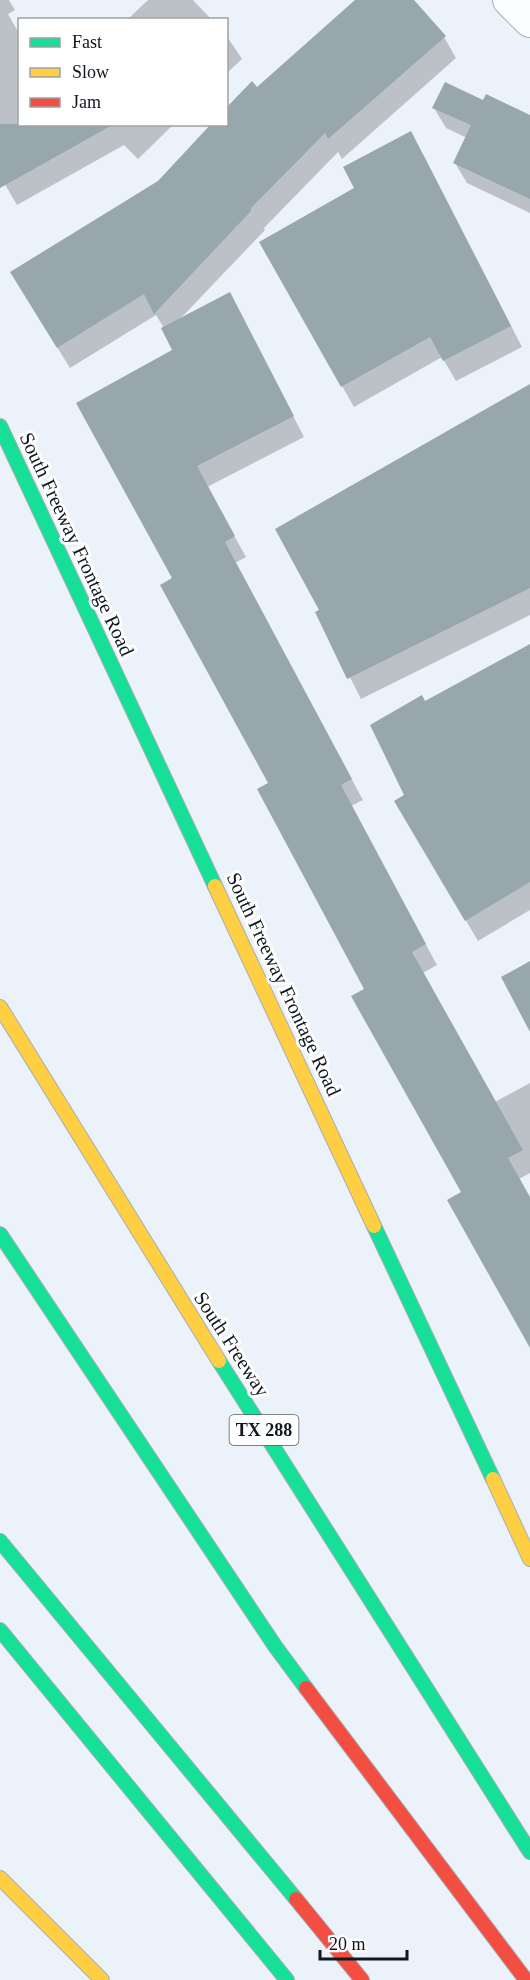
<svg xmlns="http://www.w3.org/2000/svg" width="530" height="1980" font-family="Georgia,serif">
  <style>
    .shadow { fill: #0003 }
    .building { fill: #98a7ad }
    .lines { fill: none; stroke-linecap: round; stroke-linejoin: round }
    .street-casing { stroke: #a6adb4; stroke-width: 34 }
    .fast-casing { stroke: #a6adb4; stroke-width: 16 }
    .slow-casing { stroke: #a6adb4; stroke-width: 16 }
    .jam-casing { stroke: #a6adb4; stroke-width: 16 }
    .street { stroke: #fcfdfe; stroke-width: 32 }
    .fast { stroke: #16e098; stroke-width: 14 }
    .slow { stroke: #ffcf43; stroke-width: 14 }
    .jam { stroke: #f24e42; stroke-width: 14 }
    .labels { text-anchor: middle; stroke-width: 6; stroke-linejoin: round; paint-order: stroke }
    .shield { fill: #fefefe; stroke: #575d61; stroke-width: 1.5 }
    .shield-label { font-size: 18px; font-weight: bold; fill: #0f181e }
    .street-label { font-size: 20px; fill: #0f181e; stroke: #fefefe }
  </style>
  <rect width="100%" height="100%" fill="#ebf2f9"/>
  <path class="shadow" d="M0 0H9L15 10 8 14 20 35V124H174L138 159 124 145 17 205 0 176Z
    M148 0H193L212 20H127Z
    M358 0H412L444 37 456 58 342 159 338 152 264 228 265 230 180 319 241 315 304 437 207 487 246 557 235 563 363 800 351 806 437 965 423 973 495 1102 530 1083V1173L519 1179 530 1199V1345L463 1193 174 579V350L164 328 156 315 70 368 24 294 226 124 257 89Z
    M226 35 242 59 226 74Z
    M483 102 530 116V213L467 183 455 163 467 138 446 128 434 108Z
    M423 154 522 347 456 381 442 357 354 407 261 243Z
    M530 385V615L361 699 317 612Z
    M530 657V910L478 941 396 801 406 796 425 703Z"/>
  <path class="building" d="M355 0H414L446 36 328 139 325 133 251 208V211L154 314 144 294 57 348 10 272 158 181 211 124H226V108L252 81 257 87Z
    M445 82 483 100 486 94 530 115V199L453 163 471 125 432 108Z
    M0 124H114L0 188Z
    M411 131 511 326 443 361 430 337 341 387 259 242 354 188 343 167Z
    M230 292 294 416 197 466 235 536 225 542 352 779 341 785 426 944 412 952 523 1150 508 1158 530 1197V1348L447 1200 461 1192 351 996 364 989 257 789 268 783 160 585 172 578 76 403 172 350 161 328Z
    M530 384V588L347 679 315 612 319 610 275 529Z
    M530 644V882L465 921 394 801 404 795 370 725 422 695 425 701Z
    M530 961V1032L501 977Z"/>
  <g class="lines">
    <g class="street-casing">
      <path id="street" d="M509 0 530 21"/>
    </g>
    <g class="fast-casing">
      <path id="fast" d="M0 426 215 886
        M374 1226 493 1479
        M0 1234 275 1646 306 1688
        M219 1361 530 1852
        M0 1541 296 1899
        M0 1630 287 1980"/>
    </g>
    <g class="slow-casing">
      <path id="slow" d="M215 886 374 1226
        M0 1007 219 1361
        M493 1479 530 1559
        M0 1878 102 1980"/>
    </g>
    <g class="jam-casing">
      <path id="jam" d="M306 1688 526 1980
        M296 1899 362 1980"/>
    </g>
    <use href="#street" class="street"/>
    <use href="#fast" class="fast"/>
    <use href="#slow" class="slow"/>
    <use href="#jam" class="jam"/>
  </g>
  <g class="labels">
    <rect class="shield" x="229.5" y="1415" width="69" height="30" rx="4.5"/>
    <g class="shield-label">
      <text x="264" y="1436">TX 288</text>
    </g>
    <g class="street-label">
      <text transform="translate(77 544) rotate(65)" y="7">South Freeway Frontage Road</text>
      <text transform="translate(284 984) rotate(65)" y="7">South Freeway Frontage Road</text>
      <text transform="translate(232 1344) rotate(57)" y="7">South Freeway</text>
    </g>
  </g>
  <rect x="18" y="18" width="210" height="108" fill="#fefefe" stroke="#9ea2a4" stroke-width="1.5"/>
  <rect x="30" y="38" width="30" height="9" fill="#16e098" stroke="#9ea2a4" stroke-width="1.5"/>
  <text x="72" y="48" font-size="18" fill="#0f181e">Fast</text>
  <rect x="30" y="68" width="30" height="9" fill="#ffcf43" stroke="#9ea2a4" stroke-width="1.5"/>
  <text x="72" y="78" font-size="18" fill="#0f181e">Slow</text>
  <rect x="30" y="98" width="30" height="9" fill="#f24e42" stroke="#9ea2a4" stroke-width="1.5"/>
  <text x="72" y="108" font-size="18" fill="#0f181e">Jam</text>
  <path d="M320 1950v9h87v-9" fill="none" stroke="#0f181e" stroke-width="3"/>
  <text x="329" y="1950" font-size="18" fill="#0f181e" stroke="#fefefe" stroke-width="4.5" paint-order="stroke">20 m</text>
</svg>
